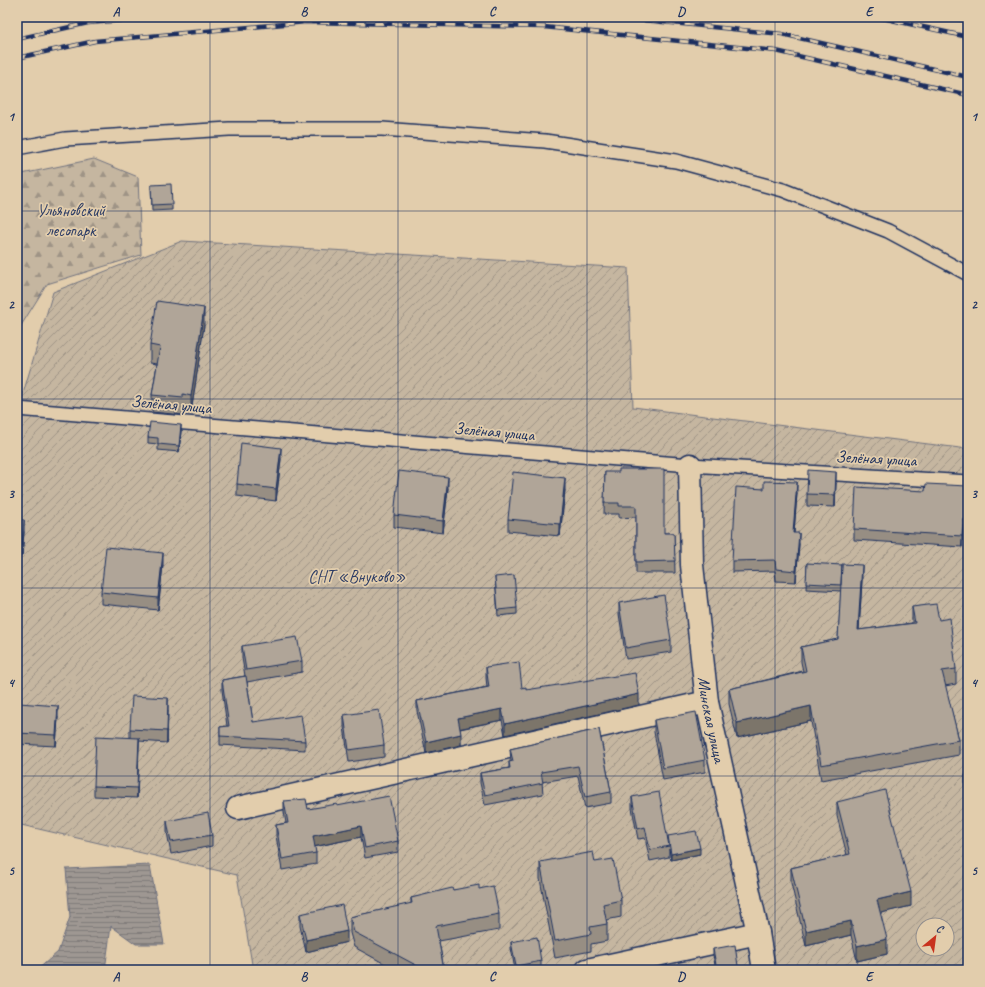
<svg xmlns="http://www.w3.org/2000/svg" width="985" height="987" font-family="Caveat,sans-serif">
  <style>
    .forest { fill: url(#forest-firs); stroke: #70727f }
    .garden { fill: url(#garden-furrows); stroke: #70727f; fill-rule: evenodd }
    .water { fill: url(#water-rules); stroke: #6a6d7d }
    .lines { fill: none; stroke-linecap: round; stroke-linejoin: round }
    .service-casing { stroke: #1b2f5e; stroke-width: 16 }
    .minor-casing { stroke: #1b2f5e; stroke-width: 25 }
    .service { stroke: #e2cdac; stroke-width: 13 }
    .minor { stroke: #e2cdac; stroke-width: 22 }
    .rail-casing { stroke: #1b2f5e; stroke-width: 4.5 }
    .rail { stroke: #e2cdac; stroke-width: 3; stroke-dasharray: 9; stroke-linecap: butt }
    .wall { fill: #978e83; stroke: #1b2f5e }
    .shaded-wall { fill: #7b746a; stroke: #1b2f5e }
    .building { fill: #b0a598; stroke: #1b2f5e }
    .grid { fill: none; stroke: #1b2f5e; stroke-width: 1; stroke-opacity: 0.55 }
    .labels { text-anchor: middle; stroke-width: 3.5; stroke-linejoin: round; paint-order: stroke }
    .park-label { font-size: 17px; fill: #2c3c65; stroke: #e2cdac }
    .street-label { font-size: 17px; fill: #1b2f5e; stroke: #e2cdac }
    .neatline { fill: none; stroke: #1b2f5e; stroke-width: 1.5 }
    .grid-label { font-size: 13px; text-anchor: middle; font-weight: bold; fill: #1b2f5e }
  </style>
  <defs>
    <pattern id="forest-firs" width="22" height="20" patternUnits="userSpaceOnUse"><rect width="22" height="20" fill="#c5b6a0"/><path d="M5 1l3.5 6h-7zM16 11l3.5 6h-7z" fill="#9f9486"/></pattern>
    <pattern id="garden-furrows" width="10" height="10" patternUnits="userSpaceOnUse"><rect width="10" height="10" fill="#c5b6a0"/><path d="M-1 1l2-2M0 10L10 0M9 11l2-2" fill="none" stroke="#9f9486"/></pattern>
    <pattern id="water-rules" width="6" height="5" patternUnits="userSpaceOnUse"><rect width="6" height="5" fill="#9e9792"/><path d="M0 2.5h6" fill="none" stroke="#807c7a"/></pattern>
  </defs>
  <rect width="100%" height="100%" fill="#e2cdac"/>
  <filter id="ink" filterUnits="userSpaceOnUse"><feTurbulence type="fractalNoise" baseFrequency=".025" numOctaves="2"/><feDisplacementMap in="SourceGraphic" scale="8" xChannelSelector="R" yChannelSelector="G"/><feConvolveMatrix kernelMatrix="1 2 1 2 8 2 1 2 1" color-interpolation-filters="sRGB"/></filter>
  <g filter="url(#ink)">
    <path class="forest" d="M94 159 138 177 141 255 47 284 17 332V175Z"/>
    <path class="garden" d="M182 241 628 268 633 407 968 449V970H253L237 875 17 824V414L53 292ZM923 925H947V949H923Z"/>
    <path class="water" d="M150 865 164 944H136L111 926 105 970H37L58 952 70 917 66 869Z"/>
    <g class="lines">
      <g class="service-casing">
        <path id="service" d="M17 148 65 139 229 129H382L545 141 676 161 783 190 888 231 968 274
          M17 409 690 465 968 482"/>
      </g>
      <g class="minor-casing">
        <g id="minor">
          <path id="s1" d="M690 465 692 565 707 702 758 933 764 970"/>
          <path d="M238 808 707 702"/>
          <path d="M587 970 758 933"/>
        </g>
      </g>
      <use href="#service" class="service"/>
      <use href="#minor" class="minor"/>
      <g class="rail-casing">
        <path id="rail" d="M613 17 782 34 968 77
          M878 17 968 37
          M951 17 968 21
          M17 39 88 23 161 17
          M17 58 95 41 306 22 544 27 776 51 968 95"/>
      </g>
      <use href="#rail" class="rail"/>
    </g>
    <path class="wall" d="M151 185 172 204V210L152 211Z
      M204 325 191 413 183 412V415L152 412V395L157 364 150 363V345Z
      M181 431 179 452 158 450V444L148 443V437Z
      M281 459 276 501 237 496V484Z
      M605 472 664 533H674L675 573H636V517L619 518V514H604Z
      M836 483 835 507 807 506V494Z
      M968 486V531H963L962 547 854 540V529L925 491Z
      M448 488 443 533 394 527V515Z
      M565 490 560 536 508 531V519Z
      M797 493 794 533 799 544 796 582 776 581 775 571 732 572V561Z
      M17 519 24 532 22 556H17Z
      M807 563 862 580 859 630 912 623V607L939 620 956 669V684L945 686 959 740V755L821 780 811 721 737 738 729 704V689L803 671 801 662V647L838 639 841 591 806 589Z
      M163 565 158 610 101 604V592Z
      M495 577 517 608V614L498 616Z
      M619 603 671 640V652L626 659 619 614Z
      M242 646 302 661V672L247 682 253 722 305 741V750L220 745V727L227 726 222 690V680L245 676 242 658Z
      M486 667 526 690 639 705 505 735 502 720 460 729 461 745 426 753 417 711V701L487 687 486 678Z
      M168 710 167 743 139 741 137 798 94 796V786L130 738V729Z
      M17 713 58 717 56 746 17 744Z
      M344 715 384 745V757L349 762 344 727Z
      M654 720 705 760V772L663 780 654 732Z
      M599 729 611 792V803L585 808 578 776 542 782 543 794 485 805 480 783V773L509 768V762H511L510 749Z
      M968 773V796L965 786V774Z
      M632 797 668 840V836L700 854 671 860 669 849V857L650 861 645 838 638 839 632 808Z
      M284 801 308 809 337 806 398 841V852L365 858 361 837 314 847 316 853V864L282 870 276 836V825L286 823 284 812Z
      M837 802 911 906 880 913 887 954 857 961 851 935 806 946 791 883V868L847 855 837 816Z
      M167 821 212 835V846L171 854 167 832Z
      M540 862 621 900V917L606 920 607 924V941L591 944V951L555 958 540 879Z
      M479 889 499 914V930L439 941 444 970H396L354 947 350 933V917L411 904V898L453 890Z
      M300 914 347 942 306 952 300 926Z
      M511 942 541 961V967L526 970H515L511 948Z
      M713 949 738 966V970H716L713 955Z"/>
    <path class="shaded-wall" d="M204 308V325L191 413V396Z
      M181 425V431L179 452V446Z
      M281 448V459L276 501V489Z
      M836 472V483L835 507V495Z
      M448 477V488L443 533V521Z
      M565 478V490L560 536V524Z
      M797 482V493L793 544V533Z
      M963 519V531L962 547V536Z
      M24 520V532L22 556V544Z
      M799 533V544L796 582V571Z
      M163 553V565L158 610V598Z
      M862 565V580L858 645V630Z
      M639 694V705L505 735V724Z
      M168 698V710L167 743V731Z
      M58 706V717L56 746V735Z
      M811 706V721L737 738V723Z
      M502 709V720L458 729V718Z
      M461 734V745L426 753V742Z
      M139 738V748L137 798V788Z
      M361 826V837L313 847V836Z
      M700 848V854L671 860V854Z
      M911 892V906L877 914V900Z
      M851 921V935L806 946V931Z
      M347 931V942L306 952V940Z
      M887 939V954L857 961V946Z"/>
    <path class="building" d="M171 184 172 204 152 205 151 185Z
      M157 301 204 308 191 396 183 394V398L152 395 160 347 150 345Z
      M150 422 181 425 179 446 158 444V438L148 437Z
      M241 443 281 448 276 489 237 484Z
      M619 469H664V533H674L675 561 636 562V506H619V503H604L605 472H619Z
      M808 470 836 472 835 495 807 494Z
      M399 471 448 477 443 521 394 515Z
      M513 472 565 478 560 524 508 519Z
      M764 481 797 482 793 533H799L796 571 776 569 775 560 732 561 736 487 764 489Z
      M926 484 968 486V519H963L962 536 854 529 856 487 925 491Z
      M17 519 24 520 22 544H17Z
      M106 547 163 553 158 598 101 592Z
      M807 563 842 565 841 585 806 583Z
      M842 564 862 565 858 630 915 623 912 607 936 604 939 620 950 618 956 669 942 671 959 740 821 765 811 706 737 723 729 689 806 671 801 647 838 639Z
      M514 575 517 608 498 610 495 577Z
      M664 595 671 640 626 648 619 603Z
      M297 637 302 661 246 670 242 646Z
      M519 662 522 688 526 687V690L635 673 639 694 505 724 502 709 458 718 461 734 426 742 417 701 489 687 486 667Z
      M246 676 253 722 301 715 305 741 220 736V727L229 726 222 680Z
      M132 696 168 698 167 731 130 729Z
      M19 703 58 706 56 735 17 733V713H19Z
      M379 710 384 745 349 750 344 715Z
      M696 712 705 760 663 768 654 720Z
      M599 729 611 792 585 797 578 766 541 772 543 783 485 795 480 773 510 768 509 762 513 761 510 749Z
      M96 736 139 738 137 788 94 786Z
      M968 773V785L965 774Z
      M885 790 911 892 877 900 887 939 857 946 851 921 806 931 791 868 850 854 837 802Z
      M659 792 669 846 650 850 645 827 638 829 632 797Z
      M389 796 398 841 365 848 361 826 313 836 316 853 282 859 276 825 288 823 284 801 306 799 308 809 337 804V806Z
      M208 813 212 835 171 842 167 821Z
      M696 831 700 848 671 854 668 836Z
      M593 852 595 862 613 859 621 900 603 904 607 924 590 927 591 934 555 941 540 862Z
      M479 885V889L493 886 499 914 436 926 444 970H425L354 932 350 917 412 903 411 898 452 888 453 890Z
      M342 905 347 931 306 940 300 914Z
      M537 937 541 961 516 966 511 942Z
      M735 945 738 966 717 970 713 949Z"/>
  </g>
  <path class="grid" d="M210 17V970M398 17V970M587 17V970M775 17V970M17 211H968M17 399H968M17 588H968M17 776H968"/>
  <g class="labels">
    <g class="park-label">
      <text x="71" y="216">Ульяновский<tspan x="71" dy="20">лесопарк</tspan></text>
      <text x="357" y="582">СНТ «Внуково»</text>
    </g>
    <g class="street-label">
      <text transform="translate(171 404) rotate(5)" y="6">Зелёная улица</text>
      <text transform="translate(494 431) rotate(5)" y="6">Зелёная улица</text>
      <text transform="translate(876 458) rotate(3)" y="6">Зелёная улица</text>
      <text dy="6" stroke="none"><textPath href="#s1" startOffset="256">Минская улица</textPath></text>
    </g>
  </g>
  <rect width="985" height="987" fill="none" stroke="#e2cdac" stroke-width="44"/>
  <g transform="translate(935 937) rotate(29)"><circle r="19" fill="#e2cdac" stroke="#928e8d"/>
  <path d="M0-3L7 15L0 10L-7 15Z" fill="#c8321e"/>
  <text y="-6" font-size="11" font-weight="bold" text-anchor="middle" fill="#1b2f5e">С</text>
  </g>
  <rect x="22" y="22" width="941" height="943" class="neatline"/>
  <g class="grid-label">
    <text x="116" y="16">A</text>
    <text x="304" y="16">B</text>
    <text x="492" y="16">C</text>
    <text x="681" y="16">D</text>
    <text x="869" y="16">E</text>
    <text x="11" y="121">1</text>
    <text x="974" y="121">1</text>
    <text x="11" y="309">2</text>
    <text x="974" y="309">2</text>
    <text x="11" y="498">3</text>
    <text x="974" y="498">3</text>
    <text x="11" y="687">4</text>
    <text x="974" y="687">4</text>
    <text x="11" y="875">5</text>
    <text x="974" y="875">5</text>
    <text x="116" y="981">A</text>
    <text x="304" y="981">B</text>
    <text x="492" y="981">C</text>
    <text x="681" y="981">D</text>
    <text x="869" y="981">E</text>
  </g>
</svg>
